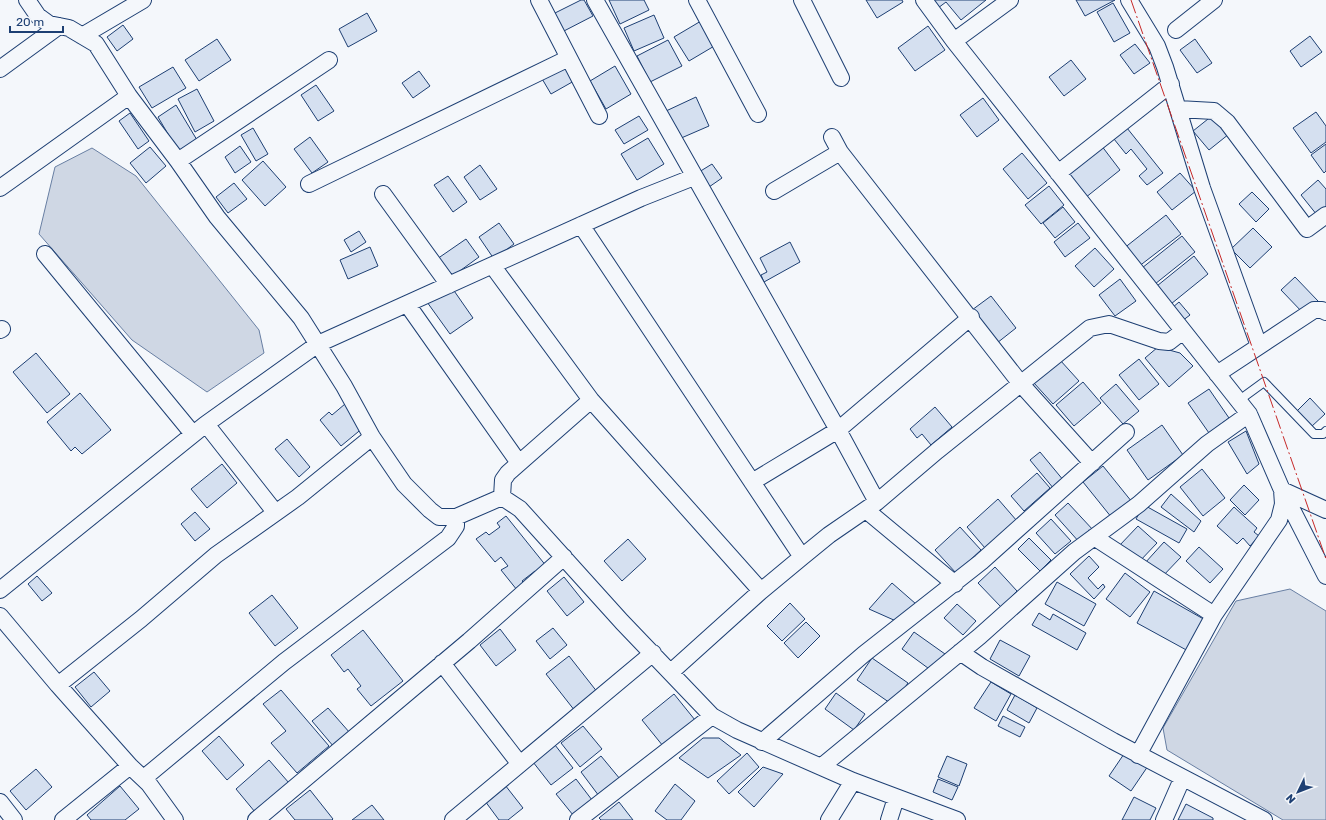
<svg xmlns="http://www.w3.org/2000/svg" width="1326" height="820" font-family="Rubik,sans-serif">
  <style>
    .water { fill: #cfd7e4; stroke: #687fa3 }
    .building { fill: #d5e0f0; stroke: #1d3f73 }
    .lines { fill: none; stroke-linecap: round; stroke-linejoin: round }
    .service-casing { stroke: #1d3f73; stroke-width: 10 }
    .minor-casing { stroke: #1d3f73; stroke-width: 18 }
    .service { stroke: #f4f7fb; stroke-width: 8 }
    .minor { stroke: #f4f7fb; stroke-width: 16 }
    .power { stroke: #c62828; stroke-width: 1; stroke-dasharray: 14 3 2 3; stroke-linecap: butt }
  </style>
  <rect width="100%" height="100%" fill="#f4f7fb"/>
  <path class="water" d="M92 148 136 176 259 330 264 353 207 392 132 340 39 234 55 167Z
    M1290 589 1326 611V820H1283L1167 750 1163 728 1236 601Z"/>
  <path class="building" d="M581 0H584L593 16 562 32 553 14Z
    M609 0H644L649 10 620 24Z
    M866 0H902L903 2 877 18Z
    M932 0H986L961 20 946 2 938 8Z
    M1076 0H1115L1085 16Z
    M1113 3 1130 33 1114 42 1097 12Z
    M367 13 377 31 348 47 339 29Z
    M654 15 664 38 634 51 624 28Z
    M701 21 716 45 689 61 674 37Z
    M123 25 133 39 117 51 107 37Z
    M928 26 945 50 915 71 898 48Z
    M1310 36 1322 52 1301 67 1290 51Z
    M217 39 231 60 199 81 185 60Z
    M1195 39 1212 63 1197 73 1180 50Z
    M668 40 682 66 650 82 637 56Z
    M1135 44 1150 63 1134 74 1120 55Z
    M1071 60 1086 79 1064 96 1049 77Z
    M563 64 574 81 551 94 541 77Z
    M615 66 631 94 606 109 590 81Z
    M173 67 186 88 152 108 139 87Z
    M419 71 430 86 413 98 402 83Z
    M316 85 334 111 318 121 301 95Z
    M197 89 214 121 195 132 178 99Z
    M696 97 709 126 679 139 666 111Z
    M983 98 999 120 977 137 960 115Z
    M176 105 197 140 178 151 158 117Z
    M1316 112 1326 126V142L1311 153 1293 128Z
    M130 113 149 141 138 149 119 121Z
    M1213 115 1229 134 1209 150 1193 131Z
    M639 116 648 130 624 144 615 130Z
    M253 128 268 154 256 161 241 135Z
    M1127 128 1163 173 1147 185 1139 176 1147 169 1131 149 1126 154 1114 139Z
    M310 137 328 162 312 173 294 149Z
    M648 138 664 164 637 180 621 154Z
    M1326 144V171L1324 173 1311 155Z
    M1101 145 1120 170 1085 198 1065 173Z
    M240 146 251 162 235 173 225 157Z
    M150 147 166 166 146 183 130 163Z
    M1022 153 1047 183 1028 199 1003 169Z
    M263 161 286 187 265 206 242 180Z
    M712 164 722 178 709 187 699 172Z
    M480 165 497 189 480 200 464 177Z
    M1180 173 1196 191 1172 210 1157 192Z
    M448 176 467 202 453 212 434 185Z
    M1318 180 1326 189V207L1317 215 1301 195Z
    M234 183 247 199 228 213 216 197Z
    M1049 186 1064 205 1041 224 1025 205Z
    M1252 192 1269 209 1256 222 1239 204Z
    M1063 207 1075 222 1055 238 1043 223Z
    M1166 215 1181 234 1138 267 1123 249Z
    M499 223 514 244 494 259 479 237Z
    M1078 223 1090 238 1065 257 1054 242Z
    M1253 228 1272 247 1250 268 1231 249Z
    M359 231 366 242 351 252 344 240Z
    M1182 236 1195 252 1155 284 1142 268Z
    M466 239 479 257 450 278 437 259Z
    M790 242 800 262 764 282 761 275 767 272 760 258Z
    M370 247 378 266 348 279 340 260Z
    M1095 248 1114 269 1094 287 1075 266Z
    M1194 256 1208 274 1166 308 1152 290Z
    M1295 277 1318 301 1304 314 1281 290Z
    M1120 279 1136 301 1115 316 1099 295Z
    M450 285 473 318 450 334 427 302Z
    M991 296 1016 328 997 343 972 310Z
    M1179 302 1190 315 1182 321 1172 308Z
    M1158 347 1180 353 1193 366 1169 387 1145 358Z
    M36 353 70 394 47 413 13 372Z
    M1139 359 1159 384 1139 400 1119 375Z
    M1060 360 1079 381 1053 404 1034 383Z
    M1083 382 1101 403 1074 426 1056 405Z
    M1116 384 1139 411 1123 424 1100 398Z
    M1209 389 1229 418 1209 433 1188 403Z
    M80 393 111 430 82 454 75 447 71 451 47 422Z
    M1310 398 1325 414 1311 427 1297 411Z
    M345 404 364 427 341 446 320 420 329 412 332 415Z
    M935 407 952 427 931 445 922 434 917 438 910 429Z
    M1162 425 1183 455 1148 480 1127 450Z
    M1246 431 1259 464 1247 474 1228 442Z
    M287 439 310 467 299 477 275 449Z
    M1040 452 1064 481 1054 489 1030 460Z
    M222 464 237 483 207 508 191 489Z
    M1103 466 1132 502 1112 518 1083 482Z
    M1202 469 1225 498 1203 516 1180 487Z
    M1037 473 1050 488 1024 511 1011 496Z
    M1244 485 1259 500 1245 515 1230 500Z
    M1171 494 1201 521 1194 532 1161 507Z
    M998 499 1017 521 985 548 967 527Z
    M1068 503 1094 531 1080 543 1055 515Z
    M1144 505 1187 529 1179 543 1136 519Z
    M1234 507 1257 528 1254 532 1259 536 1250 546 1243 538 1237 544 1217 526Z
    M195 512 210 529 195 541 181 524Z
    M506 516 547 567 538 574 535 571 522 581 525 584 517 590 501 570 508 566 501 557 495 562 476 539 486 532 489 535 500 527 497 523Z
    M1051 519 1071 541 1055 554 1036 533Z
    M1138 526 1157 543 1138 563 1119 546Z
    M960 527 981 550 956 573 935 550Z
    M1029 538 1051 560 1040 571 1018 549Z
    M628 539 646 559 622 581 604 561Z
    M1164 542 1181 557 1161 578 1145 563Z
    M1199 547 1223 569 1210 583 1186 561Z
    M1089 556 1099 567 1088 578 1098 589 1103 584 1105 587 1094 599 1070 574Z
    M995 567 1017 591 1001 607 978 583Z
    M1125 573 1150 592 1130 617 1106 599Z
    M37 576 52 593 42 601 28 584Z
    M564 577 584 602 567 616 547 591Z
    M1057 582 1096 604 1084 626 1045 604Z
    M892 583 916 604 896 621 869 609Z
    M1154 591 1207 621 1190 652 1137 623Z
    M272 595 298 628 275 646 249 613Z
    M790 603 805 619 782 641 767 626Z
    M957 604 976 621 963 635 944 618Z
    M1039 613 1050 620 1053 614 1086 633 1077 650 1032 625Z
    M806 622 820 636 798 658 784 643Z
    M553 628 567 645 550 659 536 641Z
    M500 629 516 650 496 666 480 645Z
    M363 630 403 681 371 706 357 689 361 686 348 669 344 672 331 655Z
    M914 632 945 654 932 671 902 649Z
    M1000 640 1030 656 1019 676 990 659Z
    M569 656 598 693 575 711 546 674Z
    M872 658 908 683 893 705 857 680Z
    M94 672 110 691 91 707 75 687Z
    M991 682 1011 694 996 721 974 708Z
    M281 690 329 746 297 773 271 743 286 731 263 704Z
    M836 693 865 714 854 730 825 709Z
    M674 694 695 720 663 746 642 720Z
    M1015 695 1037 708 1029 723 1007 710Z
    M328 708 350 733 334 747 312 721Z
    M1003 716 1025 727 1020 737 998 726Z
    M583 726 602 749 580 767 561 743Z
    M219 736 244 765 227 780 202 751Z
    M703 738H719L741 755 708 778 679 758Z
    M555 745 573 768 551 785 533 762Z
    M1126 751 1148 766 1131 791 1109 776Z
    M747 753 759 767 729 794 717 781Z
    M601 756 620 779 599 796 581 772Z
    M947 756 967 764 959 786 938 777Z
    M269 760 289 783 255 812 236 789Z
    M763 767 783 774 754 807 738 792Z
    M36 769 52 787 26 810 10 791Z
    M576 779 592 800 573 815 556 794Z
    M938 779 958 787 952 800 933 792Z
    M675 784 695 801 681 820H667L655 811Z
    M505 785 523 808 508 820H499L485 801Z
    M120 786 139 809 125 820H91L87 815Z
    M310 790 333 819 332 820H295L286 809Z
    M1134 797 1156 808 1150 820H1122Z
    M619 802 633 820H601L599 818Z
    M1186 804 1213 818V820H1178Z
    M372 805 384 820H352Z"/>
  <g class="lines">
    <g class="service-casing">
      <path id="service" d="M1238 401 1264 382 1314 434H1323L1326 431"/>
    </g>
    <g class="minor-casing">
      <path id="minor" d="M27 0 38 16 49 24 69 28 96 44 129 96 178 161 217 217 301 318 344 386 372 437 404 484 430 510 439 517H456L502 497 520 509 622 622 712 716 737 730 853 781 957 820
        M539 0 599 116
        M595 0 838 430 877 502
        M697 0 758 114
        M802 0 841 78
        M924 0 954 41 1249 414 1282 490 1326 576
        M1129 0 1157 46 1165 67 1202 188 1259 346
        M1176 30 1214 0
        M82 36 143 0
        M954 41 1010 0
        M0 69 59 26
        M1178 109 1214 111 1227 122 1307 229 1326 215
        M832 137 840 152 1021 384 1092 463
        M178 161 329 60
        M1058 173 1171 84
        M309 184 569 58
        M0 188 129 96
        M774 191 840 152
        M383 194 449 285
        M581 225 802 557
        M45 254 193 434
        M494 266 497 272 591 400 761 591
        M407 304 519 463
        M0 330 2 329
        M1217 374 1314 310H1322L1326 312
        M206 424 275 512
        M752 482 838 430 971 317
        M502 497 503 480 508 473 591 400
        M866 510 955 584
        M1094 537 1214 615
        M0 590 206 424 318 344 641 198 694 177
        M0 616 58 685 130 766 149 784 175 820
        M960 652 982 667 1113 741 1264 820
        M442 663 519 763
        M671 672 761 591 802 557 829 535 877 502 937 451 1090 328 1109 324 1159 341 1169 342 1183 331
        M58 685 141 619 216 555 298 497 372 437
        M762 742 864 654 981 562 1126 432
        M1138 755 1214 615 1279 520 1283 504 1282 490 1326 510
        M821 767 980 636 1074 552 1139 504 1207 444 1249 414
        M144 778 284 662 448 538 456 526V517
        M0 802 14 820
        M63 820 130 766
        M256 820 469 641 564 557
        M453 820 653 653
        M578 820 712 716
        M829 820 853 781
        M889 820 896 798
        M1164 820 1182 779"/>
    </g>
    <use href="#service" class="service"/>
    <use href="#minor" class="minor"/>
    <path class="power" d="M1131 0 1326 559"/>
  </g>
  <g transform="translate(1298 792) rotate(227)" stroke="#f4f7fb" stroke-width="3" paint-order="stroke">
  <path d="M0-3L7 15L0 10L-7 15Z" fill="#1d3f73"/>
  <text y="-6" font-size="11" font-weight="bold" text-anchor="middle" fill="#1d3f73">N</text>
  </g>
  <path d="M10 26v6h53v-6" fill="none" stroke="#1d3f73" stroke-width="2"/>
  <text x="16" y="26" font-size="12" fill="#1d3f73" stroke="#f4f7fb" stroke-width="3" paint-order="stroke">20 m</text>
</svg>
